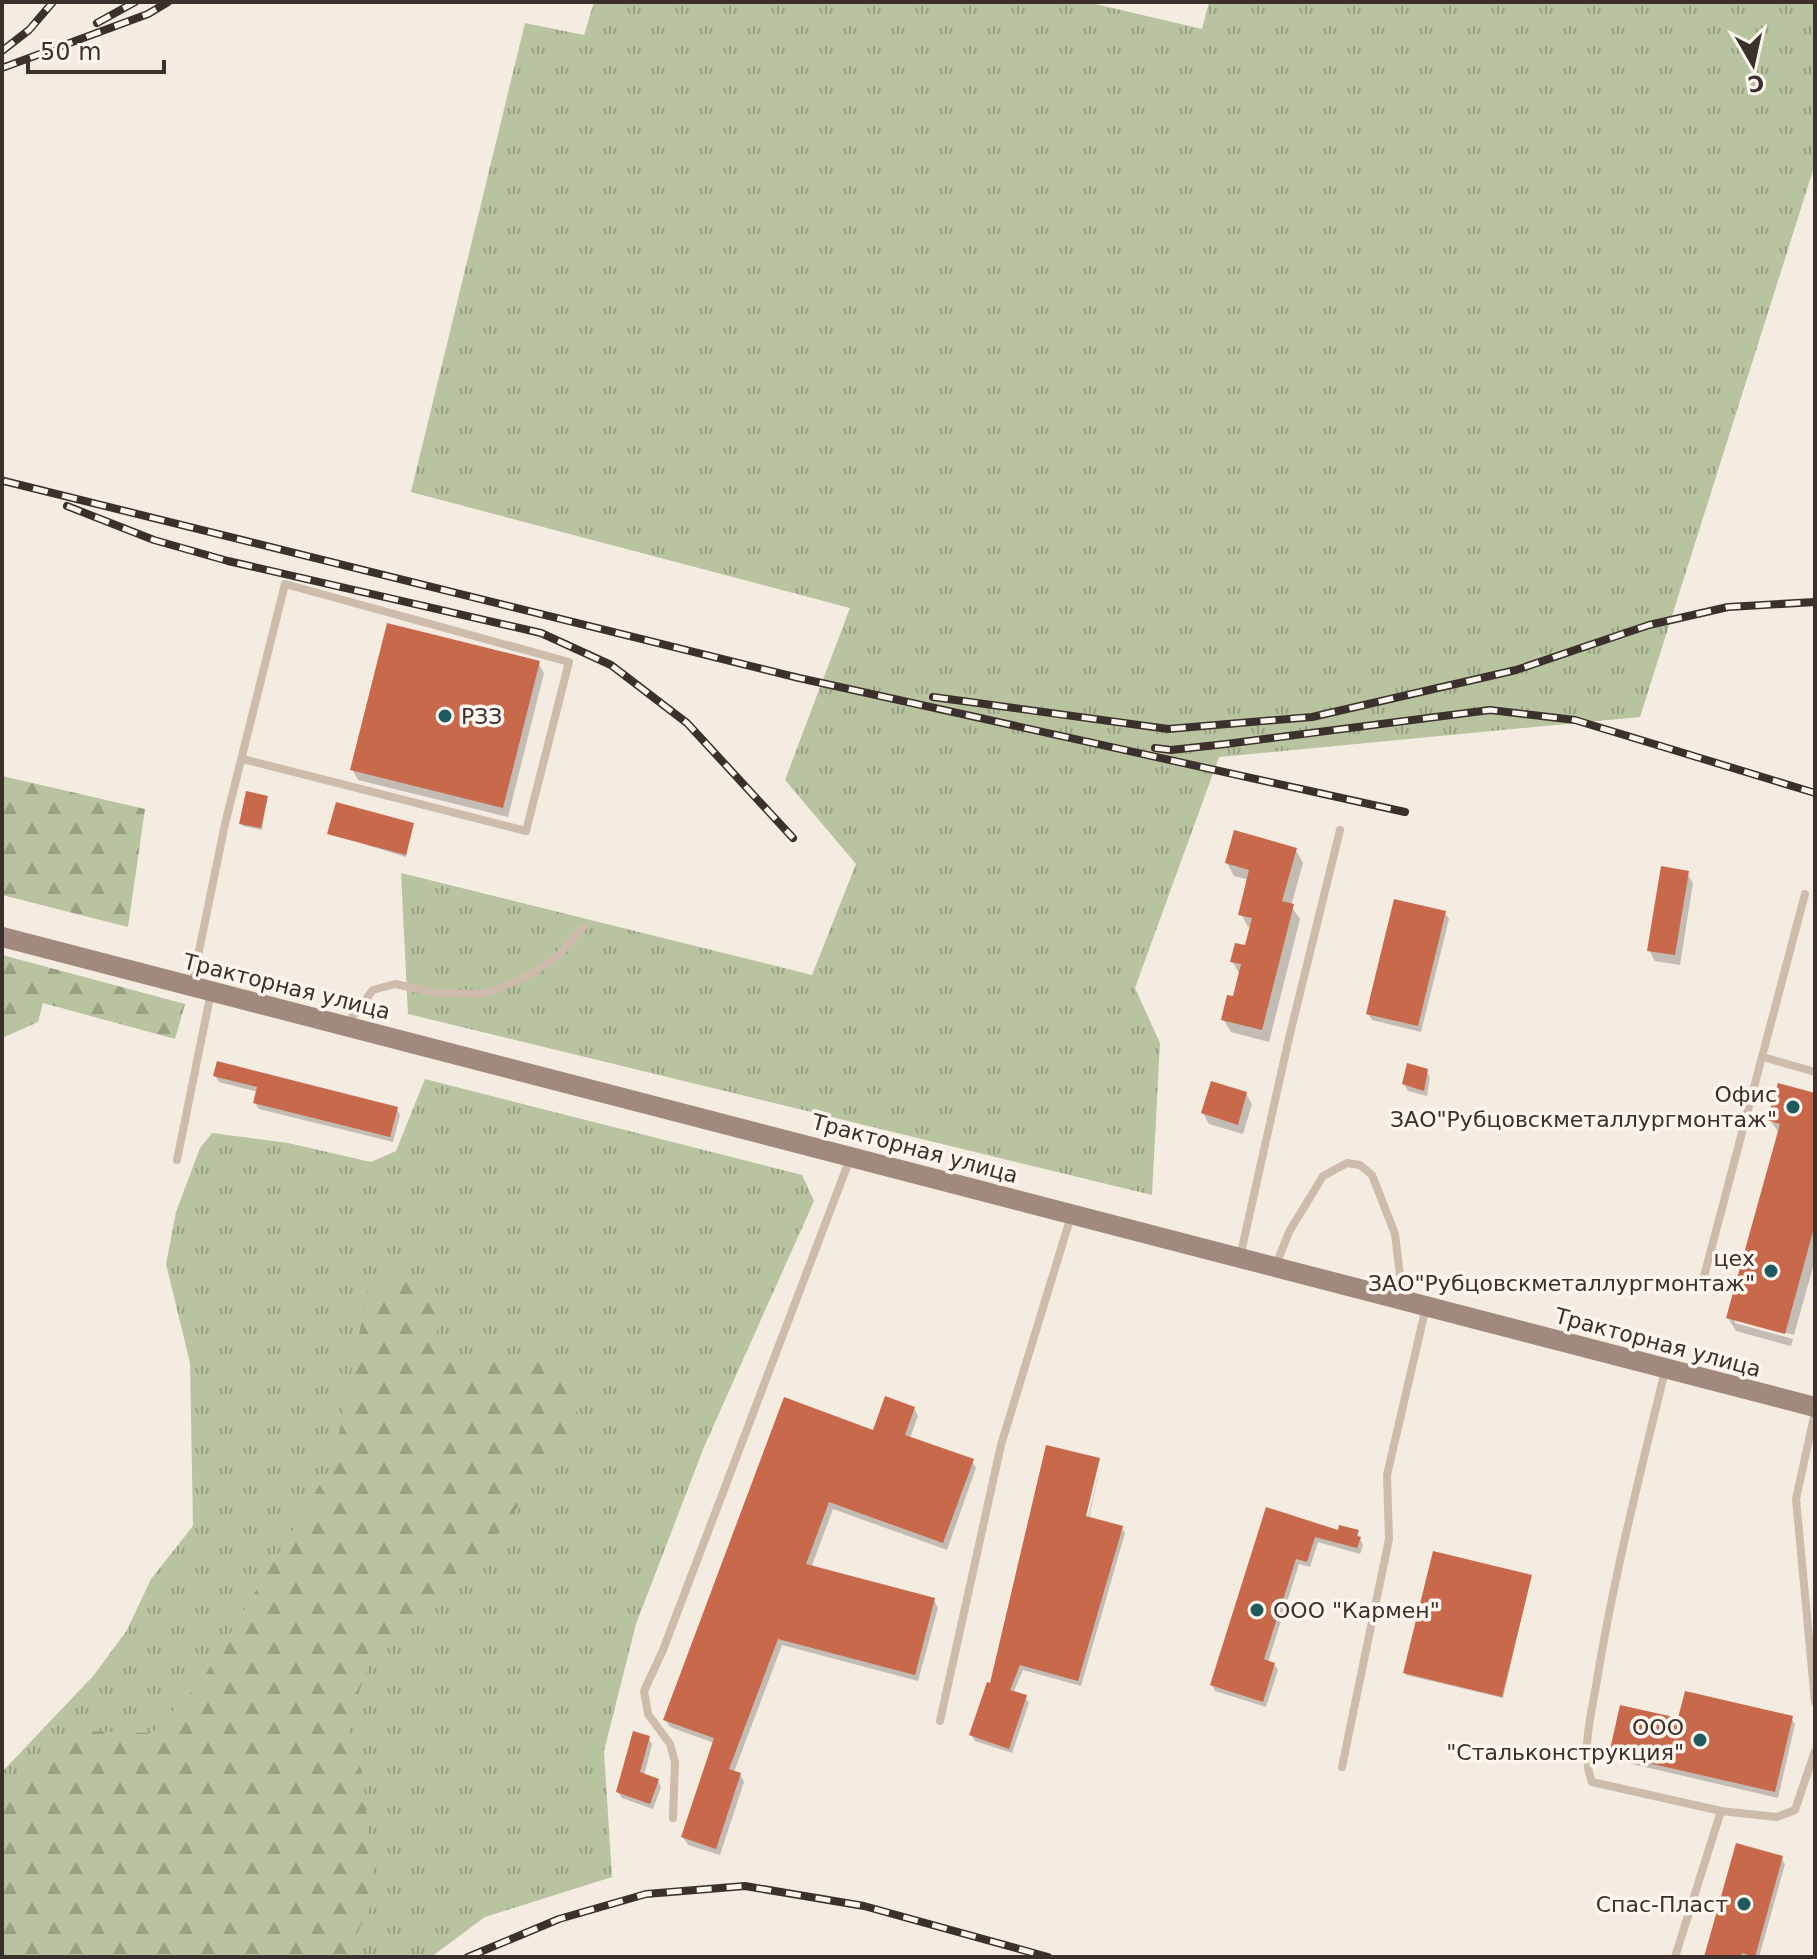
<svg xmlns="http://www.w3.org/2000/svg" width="1817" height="1959" font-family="'DejaVu Sans',sans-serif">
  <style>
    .grass { fill: url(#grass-tufts) }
    .forest { fill: url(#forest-firs) }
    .shadow { fill: #0003 }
    .building { fill: #c8694b }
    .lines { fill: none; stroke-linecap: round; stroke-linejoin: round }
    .lane { stroke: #cdbbac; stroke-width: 8 }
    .secondary { stroke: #a18a7d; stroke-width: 20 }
    .rail-casing { stroke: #3b302b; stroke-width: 8 }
    .rail { stroke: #fbf5ee; stroke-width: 5; stroke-dasharray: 15; stroke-linecap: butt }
    .poi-dot { fill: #1f5a5e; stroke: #fbf5ee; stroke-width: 3 }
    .labels { text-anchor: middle; stroke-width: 7; stroke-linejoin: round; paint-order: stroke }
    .poi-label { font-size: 22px; fill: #3b302b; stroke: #fbf5ee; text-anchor: end }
    .street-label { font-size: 22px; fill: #3b302b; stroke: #fbf5ee }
  </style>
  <defs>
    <pattern id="grass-tufts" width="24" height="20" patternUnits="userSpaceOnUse" patternTransform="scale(2)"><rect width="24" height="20" fill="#b8c4a0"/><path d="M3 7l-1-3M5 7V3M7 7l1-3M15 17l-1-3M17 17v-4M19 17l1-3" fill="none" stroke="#97a083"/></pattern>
    <pattern id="forest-firs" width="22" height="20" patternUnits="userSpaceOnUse" patternTransform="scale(2)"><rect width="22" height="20" fill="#b8c4a0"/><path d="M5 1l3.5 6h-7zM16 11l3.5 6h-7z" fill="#97a083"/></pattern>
  </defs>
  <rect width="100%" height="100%" fill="#f4ebe1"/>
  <path class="grass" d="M594 2H1087L1202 29 1209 2H1815V164L1640 717 1219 757 1135 988 1160 1043 1152 1195 408 1014 401 873 812 975 856 864 785 780 850 608 411 492 525 23 584 35Z
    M425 1079 802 1175 814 1201 704 1447 636 1624 604 1751 612 1877 485 1917 431 1957H2V1772L94 1675 127 1630 151 1579 193 1526 190 1363 166 1264 176 1212 200 1148 212 1133 288 1143 371 1162 396 1151Z"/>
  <path class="forest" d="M2 776 145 809 128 927 2 895Z
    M2 955 185 1004 175 1039 43 1003 38 1022 2 1038Z
    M370 1280 434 1284 439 1361 564 1358 579 1420 473 1570 369 1664 347 1725 362 1772 376 1896 345 1957H2V1795L18 1769 88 1731 151 1733 199 1685 333 1463Z"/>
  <path class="shadow" d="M538 663 544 673 508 817 358 780 352 769Z
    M267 798 262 830 243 826 241 823Z
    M413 825 406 857 330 834Z
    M1296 850 1303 863 1291 906 1300 919 1269 1042 1231 1032 1223 1019 1234 999 1240 975 1232 961 1247 948 1252 928 1248 927 1241 914 1249 880 1234 876 1227 863Z
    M1687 873 1693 883 1680 965 1655 961 1649 950Z
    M1445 913 1449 919 1421 1032 1372 1020 1368 1014Z
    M1426 1070 1430 1077 1427 1096 1408 1091 1404 1084Z
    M215 1076 396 1108 400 1115 393 1142 259 1109 255 1103 258 1092 219 1082Z
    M1246 1094 1252 1104 1243 1134 1209 1124 1203 1113Z
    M1815 1095V1260L1794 1335 1735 1319V1323L1793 1339 1791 1346 1736 1331 1728 1318 1779 1133 1770 1120Z
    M914 1408 918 1416 910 1438 972 1461 976 1468 947 1550 833 1509 811 1568 934 1600 938 1608 918 1681 782 1645 734 1772 740 1774 744 1782 720 1855 688 1845 683 1837 714 1743 670 1727 665 1719 874 1433Z
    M1048 1447 1099 1459 1082 1525 1086 1526 1101 1463 1089 1518 1122 1528 1125 1533 1081 1686 1023 1670 1013 1693 1025 1697 1029 1703 1012 1753 975 1741 971 1735 988 1685 991 1686Z
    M1267 1510 1339 1532H1357L1363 1545 1360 1554 1318 1542 1310 1567 1299 1564 1268 1662 1274 1664 1278 1670 1266 1707 1215 1691 1212 1685Z
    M1531 1576 1503 1698 1406 1675 1405 1672Z
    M1791 1718 1795 1724 1778 1798 1615 1760 1611 1754 1680 1721Z
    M648 1738 652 1744 644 1776 658 1781 661 1787 653 1809 622 1798 618 1792Z
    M1781 1858 1785 1864 1759 1957H1706Z"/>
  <path class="building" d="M387 623 540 661 503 808 350 770Z
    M246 791 268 796 261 828 239 824Z
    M336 802 414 823 406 855 327 834Z
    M1234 830 1297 848 1282 901 1294 904 1262 1030 1221 1020 1227 995 1233 996 1241 964 1230 962 1235 943 1245 945 1252 918 1238 915 1249 870 1225 863Z
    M1661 866 1689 871 1675 955 1647 951Z
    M1394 899 1446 911 1418 1026 1366 1014Z
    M217 1061 398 1107 390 1137 253 1103 257 1087 213 1076Z
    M1407 1063 1428 1069 1424 1091 1402 1084Z
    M1211 1081 1247 1092 1238 1125 1201 1113Z
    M1778 1083 1815 1093V1224L1785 1334 1726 1318 1780 1124 1767 1120Z
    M885 1396 915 1407 905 1435 974 1459 943 1543 829 1502 806 1564 935 1598 915 1675 778 1639 729 1769 741 1773 716 1849 681 1837 714 1738 663 1720 784 1397 873 1430Z
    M1046 1445 1100 1458 1086 1516 1123 1526 1078 1681 1020 1665 1010 1690 1027 1695 1009 1749 969 1735 987 1682 990 1683Z
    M1266 1507 1338 1530 1339 1525 1359 1530 1357 1536 1361 1537 1357 1548 1315 1537 1307 1562 1296 1559 1264 1659 1275 1663 1263 1702 1210 1685Z
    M1433 1551 1532 1575 1502 1697 1403 1673Z
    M1685 1691 1793 1716 1775 1792 1609 1754 1620 1705 1678 1718Z
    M633 1731 650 1736 640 1772 659 1779 650 1804 616 1792Z
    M1736 1843 1783 1856 1755 1957 1742 1953 1741 1957H1704Z"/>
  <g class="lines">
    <path class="lane" d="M192 985 225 824 285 584 569 662 526 831 243 759
      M346 1025 373 990 395 984 436 993 484 994 526 977 558 956 583 927
      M1763 1057 1815 1072
      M177 1160 211 992
      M1240 1257 1289 1038 1340 830
      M1276 1265 1289 1232 1323 1176 1347 1163 1360 1165 1372 1175 1395 1234 1403 1300
      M1702 1284 1805 894
      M1665 1371C1640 1474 1614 1576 1597 1680 1592 1712 1580 1752 1592 1782L1721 1811
      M1815 1412 1796 1499 1815 1702
      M940 1721 1001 1445 1071 1216
      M1342 1767 1389 1539 1387 1475 1426 1307
      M673 1818 675 1762 670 1744 648 1714 644 1691 663 1650 851 1156
      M1675 1957 1721 1811 1777 1817 1795 1810 1815 1751"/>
    <path class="secondary" d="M2 937 1815 1407"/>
    <g class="rail-casing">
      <path id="rail" d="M97 23 135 2
        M2 51 29 30 53 2
        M2 68 148 14 168 2
        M4 481 799 678 1405 812
        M67 506 154 540 228 561 541 633 611 665 687 723 793 838
        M933 697 1168 729 1312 717 1516 670 1649 625 1728 607 1815 602
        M1155 748 1171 750 1226 744 1490 710 1575 720 1815 793
        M468 1957 559 1919 646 1894 745 1886 864 1906 1048 1957"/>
    </g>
    <use href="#rail" class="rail"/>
  </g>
  <g class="poi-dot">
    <circle cx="445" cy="716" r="8"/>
    <circle cx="1793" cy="1107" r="8"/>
    <circle cx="1771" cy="1271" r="8"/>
    <circle cx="1257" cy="1610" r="8"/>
    <circle cx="1700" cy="1740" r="8"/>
    <circle cx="1744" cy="1904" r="8"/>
  </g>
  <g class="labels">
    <g class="poi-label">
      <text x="461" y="724" text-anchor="start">РЗЗ</text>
      <text x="1777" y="1102">Офис<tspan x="1777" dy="25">ЗАО"Рубцовскметаллургмонтаж"</tspan></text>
      <text x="1755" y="1266">цех<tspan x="1755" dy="25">ЗАО"Рубцовскметаллургмонтаж"</tspan></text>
      <text x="1273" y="1618" text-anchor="start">ООО "Кармен"</text>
      <text x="1684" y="1735">ООО<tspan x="1684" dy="25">"Стальконструкция"</tspan></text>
      <text x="1728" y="1912">Спас-Пласт</text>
    </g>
    <g class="street-label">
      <text transform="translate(287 986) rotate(14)" y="8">Тракторная улица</text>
      <text transform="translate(915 1148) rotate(15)" y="8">Тракторная улица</text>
      <text transform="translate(1658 1342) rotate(15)" y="8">Тракторная улица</text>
    </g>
  </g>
  <rect width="1817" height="1959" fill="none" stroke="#3b302b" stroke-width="8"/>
  <g transform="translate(1753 64) rotate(171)" stroke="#fbf5ee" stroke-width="6" paint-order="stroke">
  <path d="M0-6L14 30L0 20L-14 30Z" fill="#3b302b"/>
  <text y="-12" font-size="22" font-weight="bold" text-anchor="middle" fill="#3b302b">С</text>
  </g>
  <path d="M28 60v12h136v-12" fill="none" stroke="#3b302b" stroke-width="4"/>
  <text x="40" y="60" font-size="24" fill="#3b302b" stroke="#fbf5ee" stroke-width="6" paint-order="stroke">50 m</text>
</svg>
